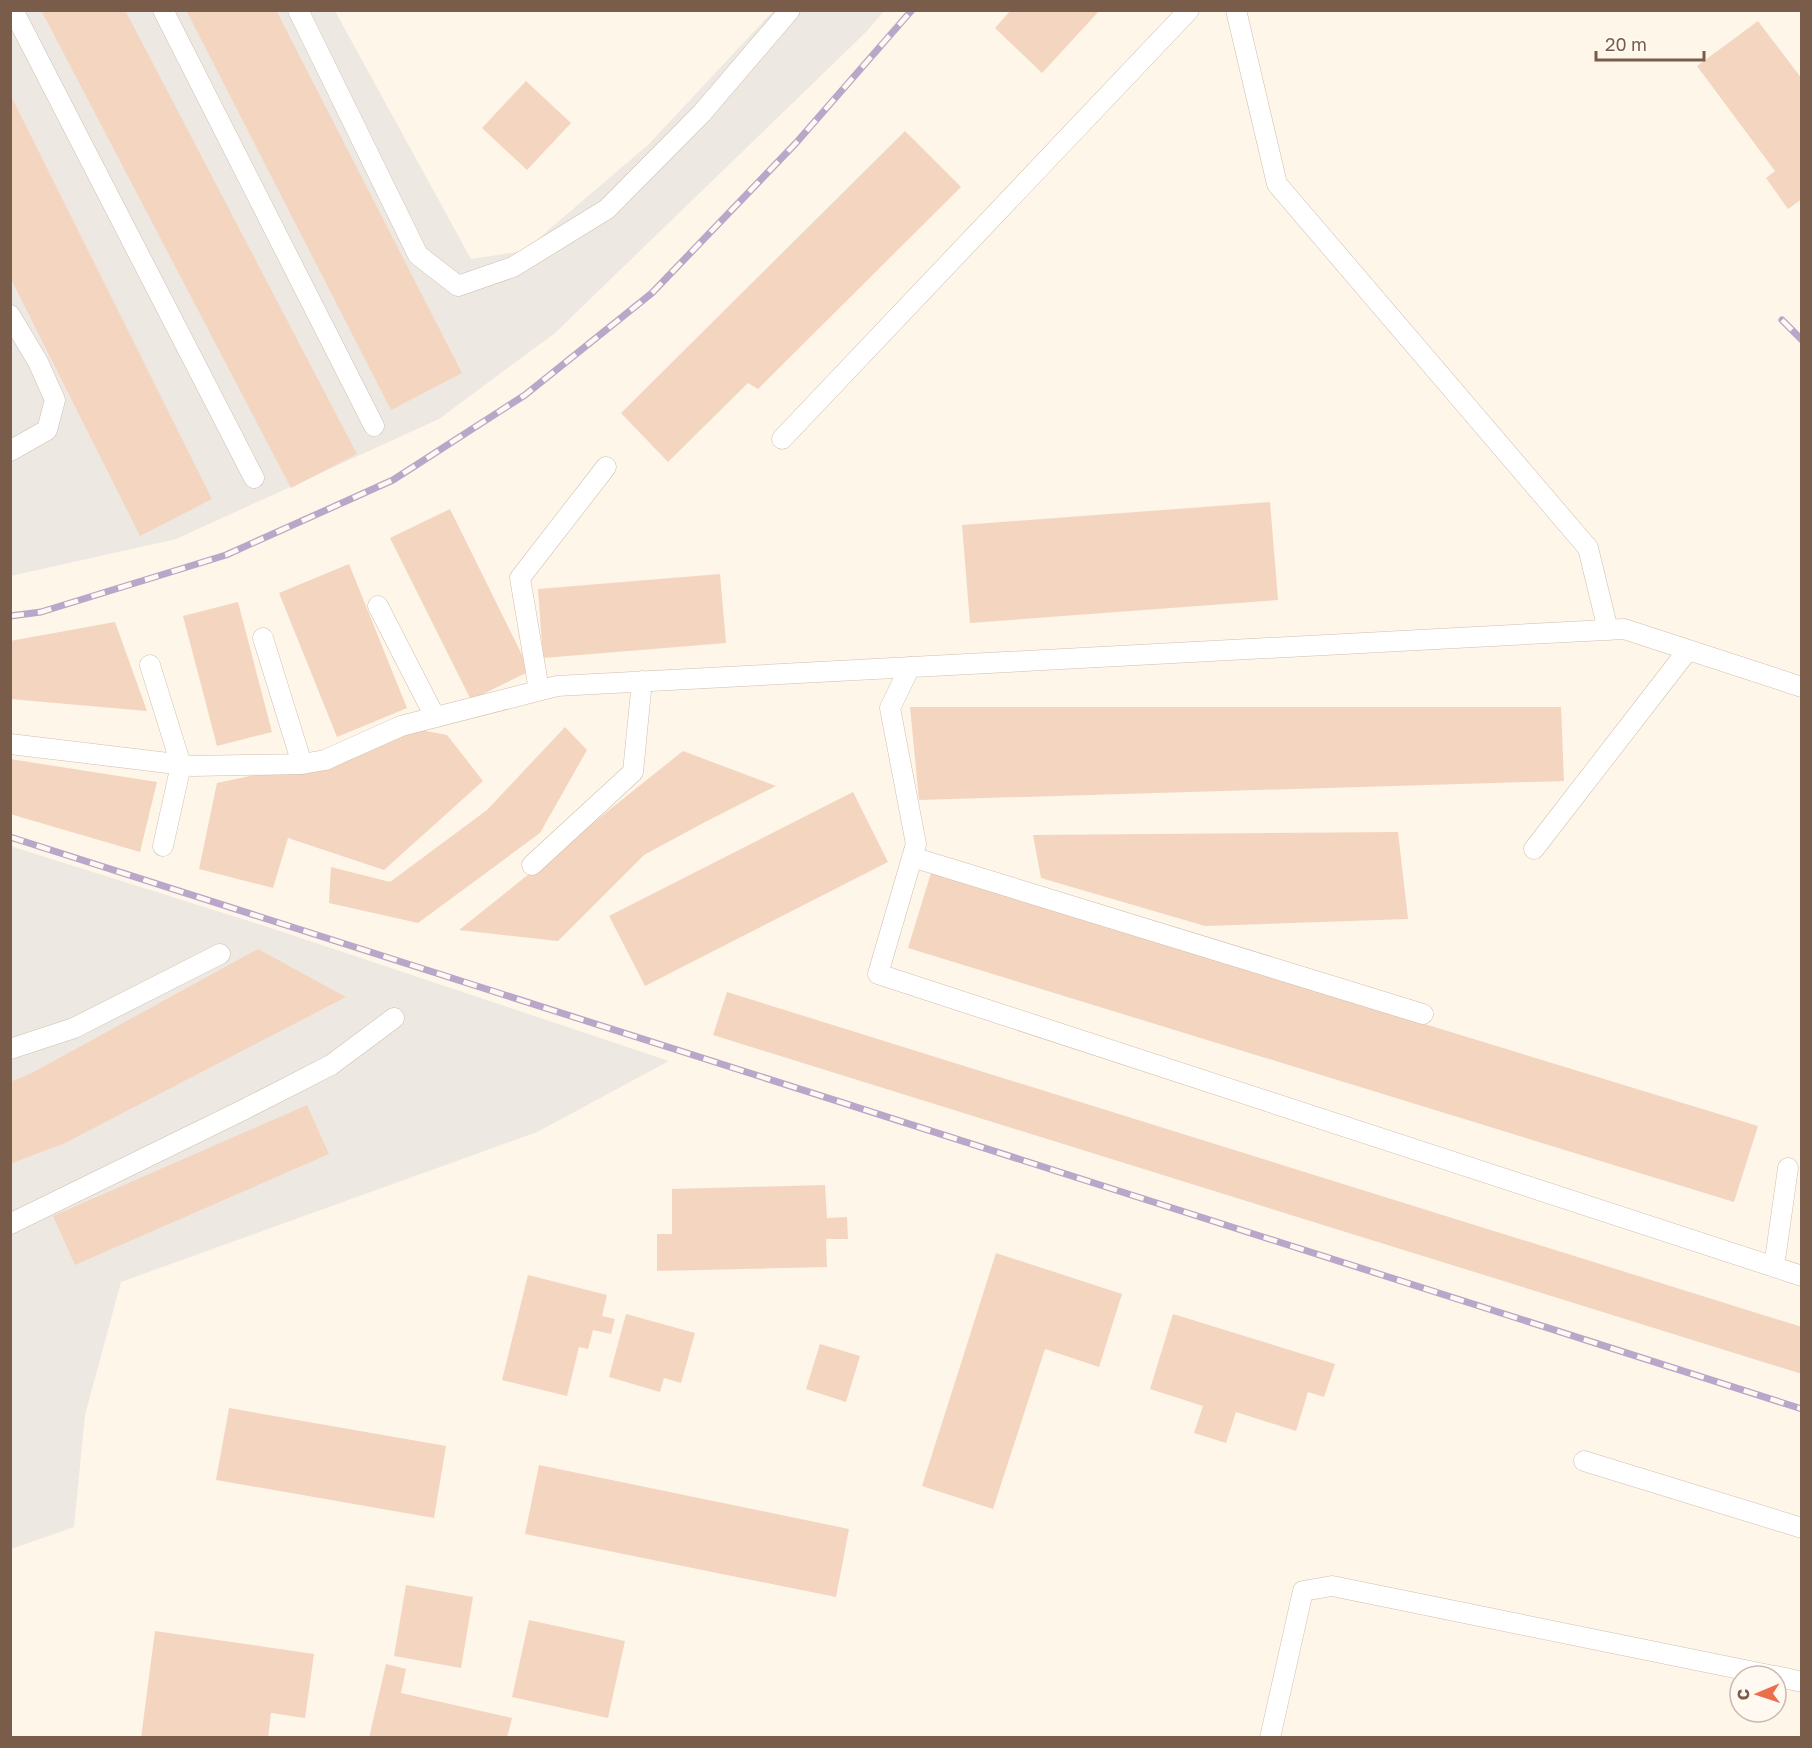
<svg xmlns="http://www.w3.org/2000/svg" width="1812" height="1748" font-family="'Golos Text',sans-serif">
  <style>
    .industrial { fill: #eee8e2 }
    .building { fill: #f4d5c0 }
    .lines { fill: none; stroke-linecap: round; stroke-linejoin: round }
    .lane-casing { stroke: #d1bead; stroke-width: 21 }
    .lane { stroke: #fff; stroke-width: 20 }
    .rail-casing { stroke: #b9a6c9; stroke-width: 7 }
    .rail { stroke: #fff9f1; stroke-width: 4.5; stroke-dasharray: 14; stroke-linecap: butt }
  </style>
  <rect width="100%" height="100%" fill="#fdf6e9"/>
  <path class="industrial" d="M10 11H335L471 259 524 251 649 144 773 11H884L866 32 555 333 439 419 176 539 11 576Z
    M10 846 274 929 669 1061 537 1132 121 1282 85 1415 74 1527 11 1549Z"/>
  <path class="building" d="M41 10H125L357 454 291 488Z
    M186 10H276L462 373 391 410Z
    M1011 10H1100L1042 73 995 28Z
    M1758 21 1802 79V199L1788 209 1766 178 1775 171 1697 66Z
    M526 81 571 123 527 170 482 128Z
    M10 94 212 499 140 536 10 277Z
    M905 131 961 187 758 389 748 383 668 462 621 413Z
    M1270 502 1278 600 970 623 962 525Z
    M450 509 530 671 471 700 390 538Z
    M349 564 407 708 337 737 279 593Z
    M720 574 726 643 543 658 538 589Z
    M238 602 272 732 217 746 183 616Z
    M115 622 147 711 10 699V641Z
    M910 707H1561L1564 781 919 800Z
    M401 726 447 735 483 781 384 870 288 838 273 888 199 869 217 783 325 760Z
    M565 727 587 750 540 833 418 923 329 903 331 867 390 882 487 810Z
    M683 751 776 786 707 821 644 855 558 941 459 930Z
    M10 759 157 782 140 852 10 814Z
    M853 792 888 862 645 986 609 916Z
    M1398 832 1408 919 1205 926 1041 878 1033 835Z
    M931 873 1758 1126 1734 1202 908 948Z
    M258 949 346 997 65 1143 10 1164V1082L30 1074Z
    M727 992 1802 1327V1374L713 1035Z
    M307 1105 329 1154 75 1265 53 1216Z
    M825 1185 827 1218 847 1217 848 1239H826L827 1267 657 1271V1234H672V1189Z
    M996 1253 1122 1294 1099 1367 1045 1349 993 1509 922 1486Z
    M528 1275 607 1295 602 1316 615 1319 611 1334 593 1330 588 1349 579 1347 567 1396 502 1380Z
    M626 1314 695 1333 681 1383 664 1378 660 1392 609 1377Z
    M1173 1314 1335 1364 1324 1397 1308 1392 1296 1431 1236 1412 1226 1443 1194 1433 1203 1406 1150 1389Z
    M820 1344 860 1356 846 1402 806 1389Z
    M229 1408 446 1446 434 1518 216 1480Z
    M539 1465 849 1529 836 1597 525 1534Z
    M406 1585 473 1597 461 1668 394 1656Z
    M529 1620 625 1641 608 1718 512 1697Z
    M155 1631 314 1654 305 1718 271 1713 268 1738H141Z
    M386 1664 406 1669 401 1693 512 1718 507 1738H369Z"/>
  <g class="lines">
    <g class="lane-casing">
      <path id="lane" d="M13 10 254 478
        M163 10 374 426
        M298 10 418 255 458 286 513 267 607 209 702 113 790 10
        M1236 10 1277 184 1588 548 1608 630
        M10 315 38 362 55 400 47 430 10 451
        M782 439 1189 10
        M378 606 435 717
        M263 638 302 764
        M150 665 181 765 163 846
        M910 667 890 708 916 844 878 974 1802 1276
        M539 690 520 578 606 467
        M10 744 193 766 302 764 325 760 401 726 557 686 1624 629 1802 687
        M1534 849 1688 650
        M912 857 1423 1014
        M532 865 633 772 642 681
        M10 1049 74 1028 220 954
        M10 1224 243 1110 331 1065 394 1018
        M1774 1267 1788 1168
        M1584 1461 1802 1528
        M1776 1676 1802 1682
        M1270 1738 1303 1591 1332 1586 1774 1676"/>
    </g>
    <use href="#lane" class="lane"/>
    <g class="rail-casing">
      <path id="rail" d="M1782 320 1802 340
        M10 616 41 612 226 555 393 480 525 395 652 293 796 143 912 10
        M10 837 1802 1409"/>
    </g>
    <use href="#rail" class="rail"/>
  </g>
  <rect width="1812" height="1748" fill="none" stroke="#7a5c4b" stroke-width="24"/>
  <g transform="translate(1758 1694) rotate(268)"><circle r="28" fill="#fff9f1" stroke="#cabaaf" stroke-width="1.5"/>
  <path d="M0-4.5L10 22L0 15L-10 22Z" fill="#eb6f4b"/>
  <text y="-9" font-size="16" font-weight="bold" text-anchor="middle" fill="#7a5c4b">С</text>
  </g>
  <path d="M1596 51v9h108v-9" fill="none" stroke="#7a5c4b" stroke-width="3"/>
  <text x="1605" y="51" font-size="18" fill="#7a5c4b" stroke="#fff9f1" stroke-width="4.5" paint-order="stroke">20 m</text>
</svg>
